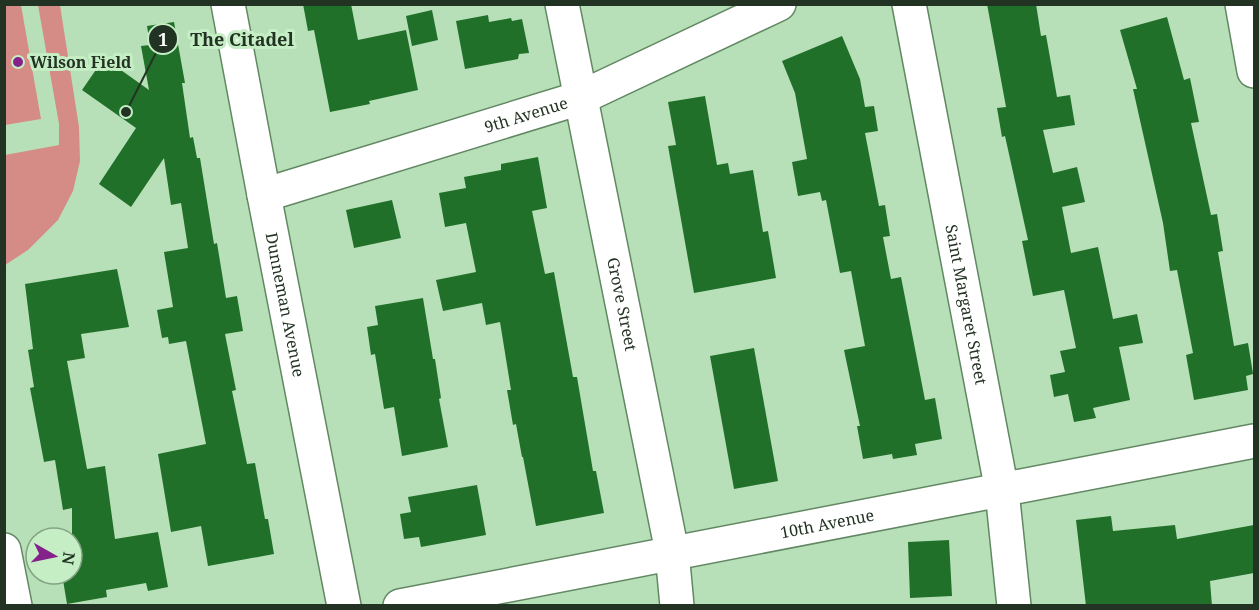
<svg xmlns="http://www.w3.org/2000/svg" width="1259" height="610" font-family="'Noto Serif',serif">
  <style>
    .green { fill: #d68c86 }
    .building { fill: #20702a }
    .lines { fill: none; stroke-linecap: round; stroke-linejoin: round }
    .minor-casing { stroke: #628863; stroke-width: 36 }
    .minor { stroke: #fff; stroke-width: 33 }
    .poi-dot { fill: #84218b; stroke: #c5eec5; stroke-width: 2 }
    .labels { text-anchor: middle; stroke-width: 6; stroke-linejoin: round; paint-order: stroke }
    .poi-label { font-size: 16px; font-weight: bold; fill: #233323; stroke: #c5eec5; text-anchor: start }
    .street-label { font-size: 16px; fill: #233323; stroke: #c5eec5 }
    .leader { fill: none; stroke: #233323; stroke-width: 2 }
    .callout-dot { fill: #233323; stroke: #c5eec5; stroke-width: 2 }
    .mark-label { font-size: 18px; text-anchor: middle; font-weight: bold; fill: #fff }
    .callout-label { font-size: 18px; text-anchor: middle; font-weight: bold; fill: #233323; stroke: #c5eec5; stroke-width: 6; stroke-linejoin: round; paint-order: stroke }
  </style>
  <rect width="100%" height="100%" fill="#b8e0b8"/>
  <path class="green" d="M5 4 21 5 41 119 5 125Z
    M38 5H60L79 127 80 161 73 191 58 220 28 250 5 265V155L59 145V124Z"/>
  <path class="building" d="M303 4H351L358 40 406 30 418 90 369 101 370 104 330 112 314 30 308 31Z
    M987 4H1036L1041 36 1046 35 1057 97 1070 95 1075 125 1043 130 1053 173 1077 167 1085 202 1062 207 1071 253 1098 247 1113 319 1137 314 1143 343 1119 347 1130 400 1093 408 1096 418 1074 422 1068 394 1054 397 1050 375 1065 372 1060 351 1076 348 1064 290 1033 296 1022 241 1028 240 1005 136 1002 137 997 108 1006 107Z
    M432 10 438 40 412 46 406 16Z
    M488 15 489 22 511 18 512 21 522 19 529 53 519 54 518 59 465 69 456 21Z
    M1167 17 1184 80 1190 78 1199 122 1191 123 1211 215 1217 214 1223 251 1218 252 1234 346 1248 343 1253 374 1246 376 1248 390 1194 400 1186 355 1193 353 1177 270 1170 271 1163 223 1133 89H1137L1120 30Z
    M174 22 185 83H182L190 138 193 137 197 158H200L214 244 217 243 226 298 237 296 243 331 225 334 236 390 232 391 247 464 255 463 265 519H268L274 554 208 566 201 526 171 532 158 454 206 444 186 341 169 344 168 337 162 338 157 310 173 307 164 252 188 248 181 203 171 205 164 158 131 207 99 184 136 128 82 90 104 58 149 90 141 46 150 45 147 26Z
    M842 36 860 79 865 107 874 106 878 131 865 133 879 206 885 205 890 236 883 237 891 279 901 277 925 400 935 398 942 439 915 444 917 455 893 459 892 454 863 459 857 426H860L844 350 865 346 851 271 840 273 826 200 822 201 820 192 798 196 792 162 807 159 795 93 782 61Z
    M705 96 717 165 728 163 730 174 753 170 763 232 768 231 776 278 694 293 668 146 676 145 668 102Z
    M538 157 547 208 532 211 545 274 554 272 573 377H577L593 471H596L604 513 536 526 523 457H522L516 424 513 425 507 390H511L500 322 486 325 482 303 443 311 436 280 476 272 466 223 445 227 439 193 466 188 464 177 501 170V164Z
    M392 200 401 238 354 248 346 210Z
    M117 269 129 327 81 334 85 358 67 361 87 469 105 466 115 539 158 532 168 587 148 591 146 583 106 590 107 597 67 604 62 574H72V508L63 510 55 460 44 462 30 388 34 387 28 350 33 349 25 284Z
    M423 298 433 359H435L441 398 439 399 448 447 402 456 394 407 384 409 375 354 371 355 367 327 378 325 375 306Z
    M754 348 778 481 734 489 710 356Z
    M477 485 486 535 421 547 419 537 404 539 400 514 411 512 408 497Z
    M1111 516 1113 531 1175 525 1177 539 1254 525V573L1210 581 1212 606H1086L1076 520Z
    M949 540 952 596 910 598 908 542Z"/>
  <g class="lines">
    <g class="minor-casing">
      <g id="minor">
        <path id="s1" d="M228 4 264 195 344 606"/>
        <path id="s2" d="M562 4 672 552 677 606"/>
        <path id="s3" d="M909 4 1002 491 1014 606"/>
        <path d="M1242 4 1254 71"/>
        <path id="s4" d="M264 195 580 98 779 4"/>
        <path d="M4 550 15 606"/>
        <path id="s5" d="M400 606 1254 441"/>
      </g>
    </g>
    <use href="#minor" class="minor"/>
  </g>
  <circle class="poi-dot" cx="18" cy="62" r="6"/>
  <g class="labels">
    <g class="poi-label">
      <text x="30" y="68">Wilson Field</text>
    </g>
    <g class="street-label">
      <text dy="6" stroke="none"><textPath href="#s4" startOffset="274">9th Avenue</textPath></text>
      <text dy="6" stroke="none"><textPath href="#s3" startOffset="306">Saint Margaret Street</textPath></text>
      <text dy="6" stroke="none"><textPath href="#s1" startOffset="306">Dunneman Avenue</textPath></text>
      <text dy="6" stroke="none"><textPath href="#s2" startOffset="306">Grove Street</textPath></text>
      <text dy="6" stroke="none"><textPath href="#s5" startOffset="435">10th Avenue</textPath></text>
    </g>
  </g>
  <path class="leader" d="M126 112L163 39"/>
  <g class="callout-dot">
    <circle cx="126" cy="112" r="6"/>
    <circle cx="163" cy="39" r="15"/>
  </g>
  <g class="mark-label">
    <text x="163" y="46">1</text>
  </g>
  <g class="callout-label">
    <text x="242" y="46">The Citadel</text>
  </g>
  <rect width="1259" height="610" fill="none" stroke="#233323" stroke-width="12"/>
  <g transform="translate(54 556) rotate(99)"><circle r="28" fill="#c5eec5" stroke="#84a384" stroke-width="1.5"/>
  <path d="M0-4.5L10 22L0 15L-10 22Z" fill="#84218b"/>
  <text y="-9" font-size="16" font-weight="bold" text-anchor="middle" fill="#233323">N</text>
  </g>
</svg>
